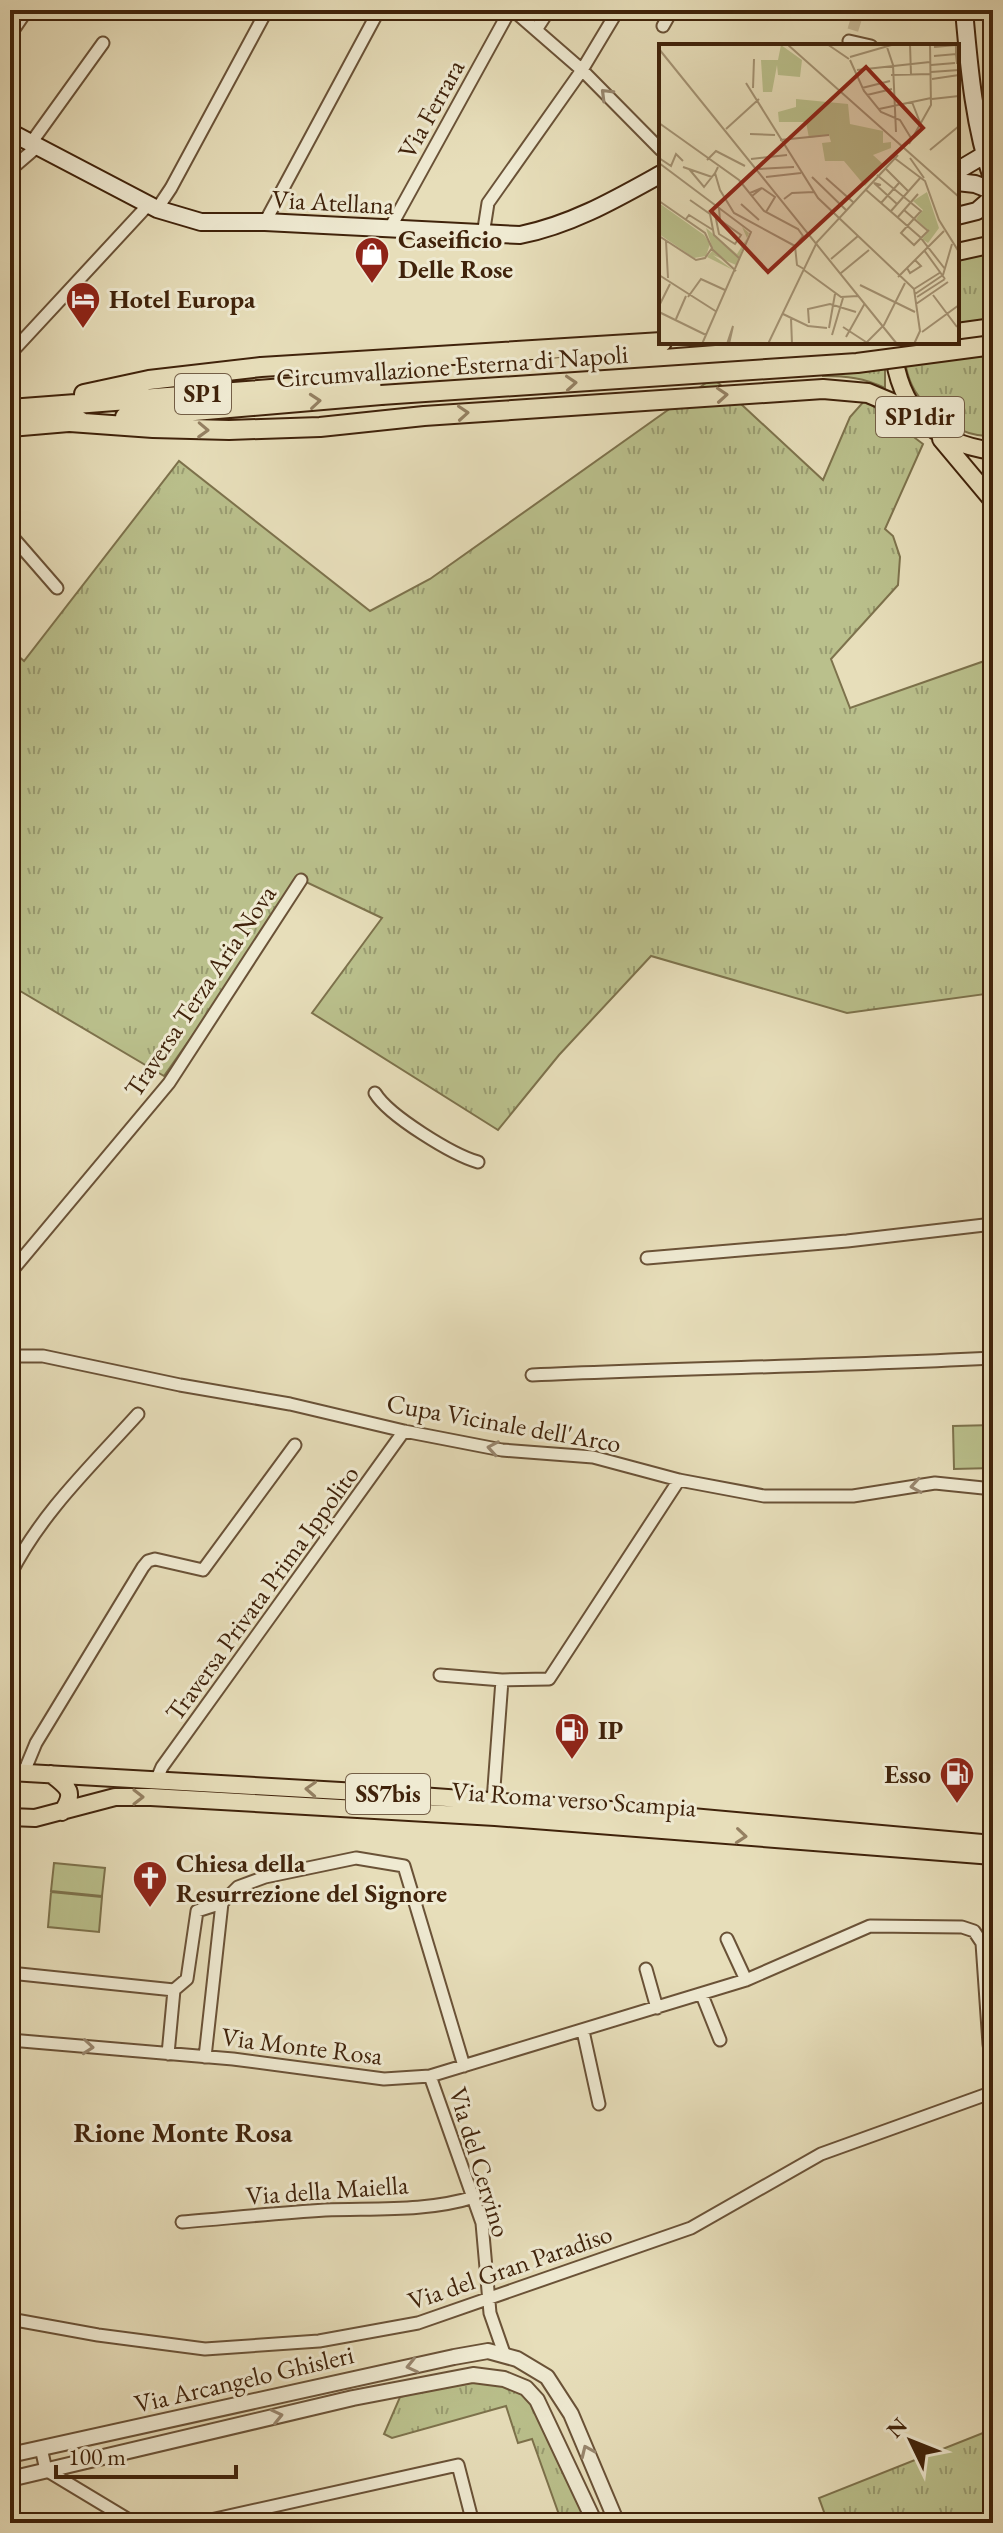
<svg xmlns="http://www.w3.org/2000/svg" width="1003" height="2533" font-family="'EB Garamond',serif">
  <style>
    .grass { fill: url(#grass-tufts); stroke: #7d724c; stroke-width: 2 }
    .garden { fill: #bac08c; stroke: #7d724c; stroke-width: 2 }
    .lines { fill: none; stroke-linecap: round; stroke-linejoin: round }
    .minor-tunnel { stroke: #c6b997; stroke-width: 11; stroke-dasharray: 11 5.5; stroke-linecap: butt }
    .minor-casing { stroke: #6a5237; stroke-width: 15 }
    .tertiary-casing { stroke: #6a5237; stroke-width: 18 }
    .secondary-casing { stroke: #40230b; stroke-width: 20 }
    .primary-casing { stroke: #40230b; stroke-width: 20 }
    .trunk-casing { stroke: #40230b; stroke-width: 22 }
    .minor { stroke: #efead2; stroke-width: 11 }
    .tertiary { stroke: #efead2; stroke-width: 14 }
    .secondary { stroke: #efead2; stroke-width: 16 }
    .primary { stroke: #e7deba; stroke-width: 16 }
    .trunk { stroke: #e7deba; stroke-width: 18 }
    .trunk-bridge-casing { stroke: #40230b; stroke-width: 22; stroke-linecap: butt }
    .trunk-bridge { stroke: #e7deba; stroke-width: 18 }
    .oneway { stroke: #98866e }
    .oneway2 { stroke: #948062 }
    .labels { text-anchor: middle; stroke-width: 6; stroke-linejoin: round; paint-order: stroke }
    .shield { fill: #efead2; stroke: #745f47; stroke-width: 2 }
    .shield-label { font-size: 24px; font-weight: bold; fill: #40230b }
    .street-label { font-size: 26px; fill: #40230b; stroke: #efead2 }
    .poi-label { font-size: 26px; font-weight: bold; fill: #40230b; stroke: #efead2; text-anchor: start }
    .neighbourhood-label { font-size: 28px; font-weight: bold; fill: #40230b; stroke: #efead2 }
    .inset-road { fill: none; stroke: #a49374; stroke-width: 2 }
    .view { fill: #8f2418; fill-opacity: 0.15; stroke: #8f2418; stroke-width: 4 }
    .inset-edge { fill: none; stroke: #40230b; stroke-width: 4 }
  </style>
  <defs>
    <pattern id="grass-tufts" width="24" height="20" patternUnits="userSpaceOnUse" patternTransform="scale(2)"><rect width="24" height="20" fill="#bac08c"/><path d="M3 7l-1-3M5 7V3M7 7l1-3M15 17l-1-3M17 17v-4M19 17l1-3" fill="none" stroke="#999c71"/></pattern>
  </defs>
  <rect width="100%" height="100%" fill="#e7deba"/>
  <filter id="stains"><feTurbulence type="fractalNoise" baseFrequency=".0025" numOctaves="4"/><feColorMatrix values="0 0 0 0 .2 0 0 0 0 .09 0 0 0 0 .02 0 0 0 .5 -.17"/></filter>
  <radialGradient id="worn" r=".72"><stop offset=".6" stop-color="#630" stop-opacity="0"/><stop offset="1" stop-color="#630" stop-opacity=".3"/></radialGradient>
  <path class="grass" d="M987 252 993 253V436C963 438 930 416 915 391 906 376 904 359 903 342H957V260Z
    M885 342V388C864 378 847 376 823 376L819 344Z
    M713 378 823 480 850 417 865 400 923 444 885 529 893 536 900 557 898 585 831 659 850 708 993 658V993L847 1013 651 956 559 1055 498 1130 312 1013 382 918 302 880 164 1076 10 985V649L24 661 179 461 370 611 430 579Z
    M482 2375 537 2400 586 2523H562L532 2439 518 2443 506 2406 392 2438 384 2434 400 2397Z
    M993 2429V2523H828L819 2498Z"/>
  <path class="garden" d="M993 1425V1468L954 1469 953 1426Z
    M54 1863 105 1868 102 1896 51 1891Z
    M51 1892 102 1897 99 1932 48 1927Z"/>
  <g class="lines">
    <path class="minor-tunnel" d="M848 46 859 10"/>
    <g class="minor-casing">
      <path id="minor" d="M513 10 582 70 661 150
        M663 26 672 10
        M536 30 549 10
        M10 35 27 10
        M849 41 871 46
        M31 143 103 43
        M10 170 38 146
        M157 209 171 188 267 10
        M265 222 379 10
        M390 228 510 10
        M483 235 488 203 582 70 618 10
        M10 354 149 204
        M10 534 57 588
        M375 1093C389 1116 453 1155 478 1162
        M647 1258 847 1241 993 1224
        M10 1273 169 1083 301 880
        M10 1356H43L180 1385 290 1404 404 1431 502 1450 593 1457 679 1480 764 1496H853L935 1483 993 1489
        M532 1375C686 1368 840 1366 993 1358
        M10 1575C41 1513 92 1465 138 1414
        M440 1675 502 1680
        M24 1772 36 1743 143 1567 148 1561 155 1559 203 1570 295 1445
        M156 1781 162 1767 404 1431
        M493 1801 502 1680 549 1679 679 1480
        M222 1903 238 1887 265 1877 356 1858 404 1866 464 2066
        M727 1939 746 1980
        M646 1969 657 2008
        M10 1973 174 1990
        M702 1995 720 2040
        M583 2031 599 2104
        M10 2040 233 2059 384 2079 430 2076 746 1980 870 1926 962 1927 974 1931 982 1943 989 2044 993 2072
        M168 2054 174 1990 187 1979 197 1911 222 1903 205 2057
        M430 2076 482 2223 490 2313 505 2356
        M182 2222C230 2218 277 2213 325 2210 373 2208 427 2212 474 2197
        M10 2319 98 2335 205 2349 319 2341 418 2323 691 2228 821 2154 993 2092
        M41 2448 46 2470 134 2523
        M197 2523 458 2465 473 2523"/>
    </g>
    <g class="tertiary-casing">
      <path id="tertiary" d="M10 2455 454 2357 488 2351 517 2359 547 2377 571 2414 617 2523
        M10 2479 353 2398 473 2375 504 2379 526 2388 537 2400 595 2523"/>
    </g>
    <g class="secondary-casing">
      <path id="secondary" d="M964 10C969 67 974 127 993 181
        M10 132 157 209 201 222H265L520 235C571 225 616 199 661 174
        M957 171 984 155
        M957 182 975 184 993 191
        M957 216 977 211 993 197"/>
    </g>
    <g class="primary-casing">
      <path id="primary" d="M957 252 993 244
        M893 348C899 409 932 443 993 451
        M941 439 993 501
        M10 1772 393 1794 637 1812 993 1844
        M51 1774C68 1787 76 1792 62 1812
        M10 1817 35 1818 115 1797H151L495 1817 993 1856"/>
    </g>
    <g class="trunk-casing">
      <path id="trunk" d="M957 333 993 328
        M84 394 149 380 261 367 662 342
        M10 409 886 342
        M125 417 381 395
        M70 422 153 428 229 430 320 427 424 416 823 389 868 393 916 413
        M10 427 80 421"/>
    </g>
    <use href="#minor" class="minor"/>
    <use href="#tertiary" class="tertiary"/>
    <use href="#secondary" class="secondary"/>
    <use href="#primary" class="primary"/>
    <use href="#trunk" class="trunk"/>
    <g class="trunk-bridge-casing">
      <path id="trunk-bridge" d="M381 395 857 363 993 345"/>
    </g>
    <use href="#trunk-bridge" class="trunk-bridge"/>
  </g>
  <defs><path id="oneway-chevron" d="M-2-3.5L2.5 0L-2 3.5" fill="none" stroke-width="1.6" stroke-linecap="round" stroke-linejoin="round" transform="scale(2)"/></defs>
  <g class="oneway">
    <use href="#oneway-chevron" transform="translate(606 94) rotate(-135)"/>
    <use href="#oneway-chevron" transform="translate(493 1448) rotate(-170)"/>
    <use href="#oneway-chevron" transform="translate(916 1486) rotate(171)"/>
    <use href="#oneway-chevron" transform="translate(88 2047) rotate(5)"/>
    <use href="#oneway-chevron" transform="translate(412 2366) rotate(167)"/>
    <use href="#oneway-chevron" transform="translate(277 2416) rotate(-13)"/>
    <use href="#oneway-chevron" transform="translate(587 2451) rotate(-114)"/>
  </g>
  <g class="oneway2">
    <use href="#oneway-chevron" transform="translate(571 383) rotate(-4)"/>
    <use href="#oneway-chevron" transform="translate(722 395) rotate(-4)"/>
    <use href="#oneway-chevron" transform="translate(315 401) rotate(-5)"/>
    <use href="#oneway-chevron" transform="translate(463 413) rotate(-4)"/>
    <use href="#oneway-chevron" transform="translate(203 430) rotate(2)"/>
    <use href="#oneway-chevron" transform="translate(311 1789) rotate(-177)"/>
    <use href="#oneway-chevron" transform="translate(138 1797)"/>
    <use href="#oneway-chevron" transform="translate(741 1836) rotate(5)"/>
  </g>
  <defs>
    <g id="shop-pin" transform="scale(1.8)"><path d="M0 17L-7.5 6A9.5 9.5 0 1 1 7.5 6Z" fill="#8f2418" stroke="#efead2"/><path d="M-5-2.5h2.3a2.7 3.5 0 0 1 5.4 0H5L5.5 6h-11ZM-1.5-2.5h3a1.5 2.3 0 0 0-3 0Z" fill="#fff"/></g>
    <g id="hotel-pin" transform="scale(1.8)"><path d="M0 17L-7.5 6A9.5 9.5 0 1 1 7.5 6Z" fill="#8f2418" stroke="#efead2"/><path d="M-6-4.5h1.5V1H6V5H4.5V3h-9V5H-6ZM-4 0a1.8 1.8 0 1 1 3.6 0ZM.5 0V-2.5h3Q6-2.5 6 0Z" fill="#fff"/></g>
    <g id="fuel-pin" transform="scale(1.8)"><path d="M0 17L-7.5 6A9.5 9.5 0 1 1 7.5 6Z" fill="#8f2418" stroke="#efead2"/><path d="M-5.5-6h7V0h2V4h1.3V-2.5L3-4.5l.8-.8L6-3V5H2.5V1h-1V6h-7ZM-4.2-4.7v3.2H.2V-4.7Z" fill="#fff"/></g>
    <g id="church-pin" transform="scale(1.8)"><path d="M0 17L-7.5 6A9.5 9.5 0 1 1 7.5 6Z" fill="#8f2418" stroke="#efead2"/><path d="M-1.2-6h2.4v3.5h3.3v2.4h-3.3V6h-2.4V-.1h-3.3v-2.4h3.3Z" fill="#fff"/></g>
  </defs>
  <g fill-rule="evenodd">
    <use href="#shop-pin" x="372" y="254"/>
    <use href="#hotel-pin" x="83" y="299"/>
    <use href="#fuel-pin" x="572" y="1730"/>
    <use href="#fuel-pin" x="957" y="1774"/>
    <use href="#church-pin" x="150" y="1878"/>
  </g>
  <g class="labels">
    <g class="shield">
      <rect x="175" y="374" width="56" height="40" rx="6"/>
      <rect x="876" y="397" width="88" height="40" rx="6"/>
      <rect x="346" y="1774" width="84" height="40" rx="6"/>
    </g>
    <g class="shield-label">
      <text x="203" y="402">SP1</text>
      <text x="920" y="425">SP1dir</text>
      <text x="388" y="1802">SS7bis</text>
    </g>
    <g class="street-label">
      <text transform="translate(431 109) rotate(-61)" y="9">Via Ferrara</text>
      <text transform="translate(333 202) rotate(3)" y="9">Via Atellana</text>
      <text transform="translate(452 366) rotate(-4)" y="9">Circumvallazione Esterna di Napoli</text>
      <text transform="translate(200 991) rotate(-56)" y="9">Traversa Terza Aria Nova</text>
      <text transform="translate(504 1423) rotate(10)" y="9">Cupa Vicinale dell'Arco</text>
      <text transform="translate(262 1593) rotate(-54)" y="9">Traversa Privata Prima Ippolito</text>
      <text transform="translate(574 1799) rotate(4)" y="9">Via Roma verso Scampia</text>
      <text transform="translate(302 2046) rotate(7)" y="9">Via Monte Rosa</text>
      <text transform="translate(480 2162) rotate(73)" y="9">Via del Cervino</text>
      <text transform="translate(327 2190) rotate(-4)" y="9">Via della Maiella</text>
      <text transform="translate(510 2267) rotate(-19)" y="9">Via del Gran Paradiso</text>
      <text transform="translate(244 2379) rotate(-13)" y="9">Via Arcangelo Ghisleri</text>
    </g>
    <g class="poi-label">
      <text x="398" y="248">Caseificio<tspan x="398" dy="30">Delle Rose</tspan></text>
      <text x="109" y="308">Hotel Europa</text>
      <text x="598" y="1739">IP</text>
      <text x="931" y="1783" text-anchor="end">Esso</text>
      <text x="176" y="1872">Chiesa della<tspan x="176" dy="30">Resurrezione del Signore</tspan></text>
    </g>
    <g class="neighbourhood-label">
      <text x="183" y="2142">Rione Monte Rosa</text>
    </g>
  </g>
  <g transform="translate(659 44)">
    <rect width="300" height="300" fill="#e7deba"/>
    <path d="M122 1 143 16 141 33 119 31 118 21 113 48H104L102 16H119ZM137 55 189 60 191 80 224 87V99L232 98V104L214 111 225 121 206 142 185 117H166L163 99 172 98 170 91 150 94 147 78H120L119 68 137 63ZM268 148 280 184 269 199 263 195 270 187 257 175 264 166 254 157ZM0 159 45 191 51 200 47 212 35 214 0 190ZM83 183 90 189 77 221 54 211 74 226 48 213 54 206 47 184 78 210 88 194Z" fill="#bac08c"/>
    <path class="inset-road" d="M128 0 300 153M168 0 190 15M227 0 234 21 237 88M251 0 252 31M275 3 297 1V10M0 5 238 300M275 12 297 10 298 20M191 13 236 0M191 16 205 47 222 68 241 76 252 94M272 21 296 19M198 26 271 18M272 28 300 26M232 31 272 30M273 35 300 31M87 39 159 154 255 245 261 287 255 300M94 44 95 15M203 44 231 37M208 51 233 45M273 55 300 52M253 58 262 81M220 65 272 54M0 79 80 136 105 167 139 185 144 192 136 202M67 85 100 55M91 90 116 91M121 96 170 91M250 100 272 61 271 0M271 106 300 82M234 113 266 137 280 176 300 208M0 114 12 122 17 110 24 117M251 114 265 134M92 115 128 111M48 116 57 107 86 122M0 119 92 188 43 300M24 123 53 133M59 123 56 129 61 146 75 169 136 202M30 125 45 143 56 129M100 125 135 123M227 125 250 148M218 131 262 167 242 189 255 201 270 186M107 133 142 129M153 133 187 166M167 134 194 158M222 141 215 139 238 160M103 144 116 153 107 168M206 145 261 193 286 225M91 149 103 144 93 152M125 155 133 149 155 148M31 156 51 170 55 191 81 215M0 157 46 189 53 204 46 214 37 216 0 192M222 159 240 139M82 160 100 176M245 166 269 187M232 167 262 133M56 170 60 190 76 200 82 191 61 176 60 164M238 174 259 150M27 175 30 171 54 186M7 197 9 234M136 202 138 221 145 225M53 205 77 227M265 206 286 235M172 215 199 192M248 224 251 229 262 222 256 216M145 226 182 253 199 252M182 229 210 206M0 231 58 268M284 231 293 200M239 233 285 187M201 241 256 268M255 245 282 228M256 250 284 231M274 251 298 283M29 253 42 235 66 246M258 253 286 235M257 260 289 238M0 262 11 240M0 268 47 291M124 270 149 282 168 284M132 274 133 300M17 275 27 252M150 279 149 265 171 260 197 268M184 283 207 298M170 284 176 250M263 288 300 261M173 291 184 254M187 293 206 259M68 300 74 282 70 300M109 300 158 198 239 111M206 300 225 281 246 239"/>
    <path class="view" d="M207 23 264 84 109 228 52 167Z"/>
    <rect width="300" height="300" class="inset-edge"/>
  </g>
  <rect width="1003" height="2533" fill="none" stroke="#e7deba" stroke-width="40"/>
  <rect x="12" y="12" width="979" height="2509" fill="none" stroke="#40230b" stroke-width="4"/>
  <rect x="20" y="20" width="963" height="2493" fill="none" stroke="#40230b" stroke-width="2"/>
  <g transform="translate(911 2441) rotate(313)" stroke="#efead2" stroke-width="6" paint-order="stroke">
  <path d="M0-6L14 30L0 20L-14 30Z" fill="#40230b"/>
  <text y="-12" font-size="22" font-weight="bold" text-anchor="middle" fill="#40230b">N</text>
  </g>
  <path d="M56 2465v12h180v-12" fill="none" stroke="#40230b" stroke-width="4"/>
  <text x="68" y="2465" font-size="24" fill="#40230b" stroke="#efead2" stroke-width="6" paint-order="stroke">100 m</text>
  <rect width="100%" height="100%" filter="url(#stains)"/>
  <rect width="100%" height="100%" fill="url(#worn)"/>
</svg>
